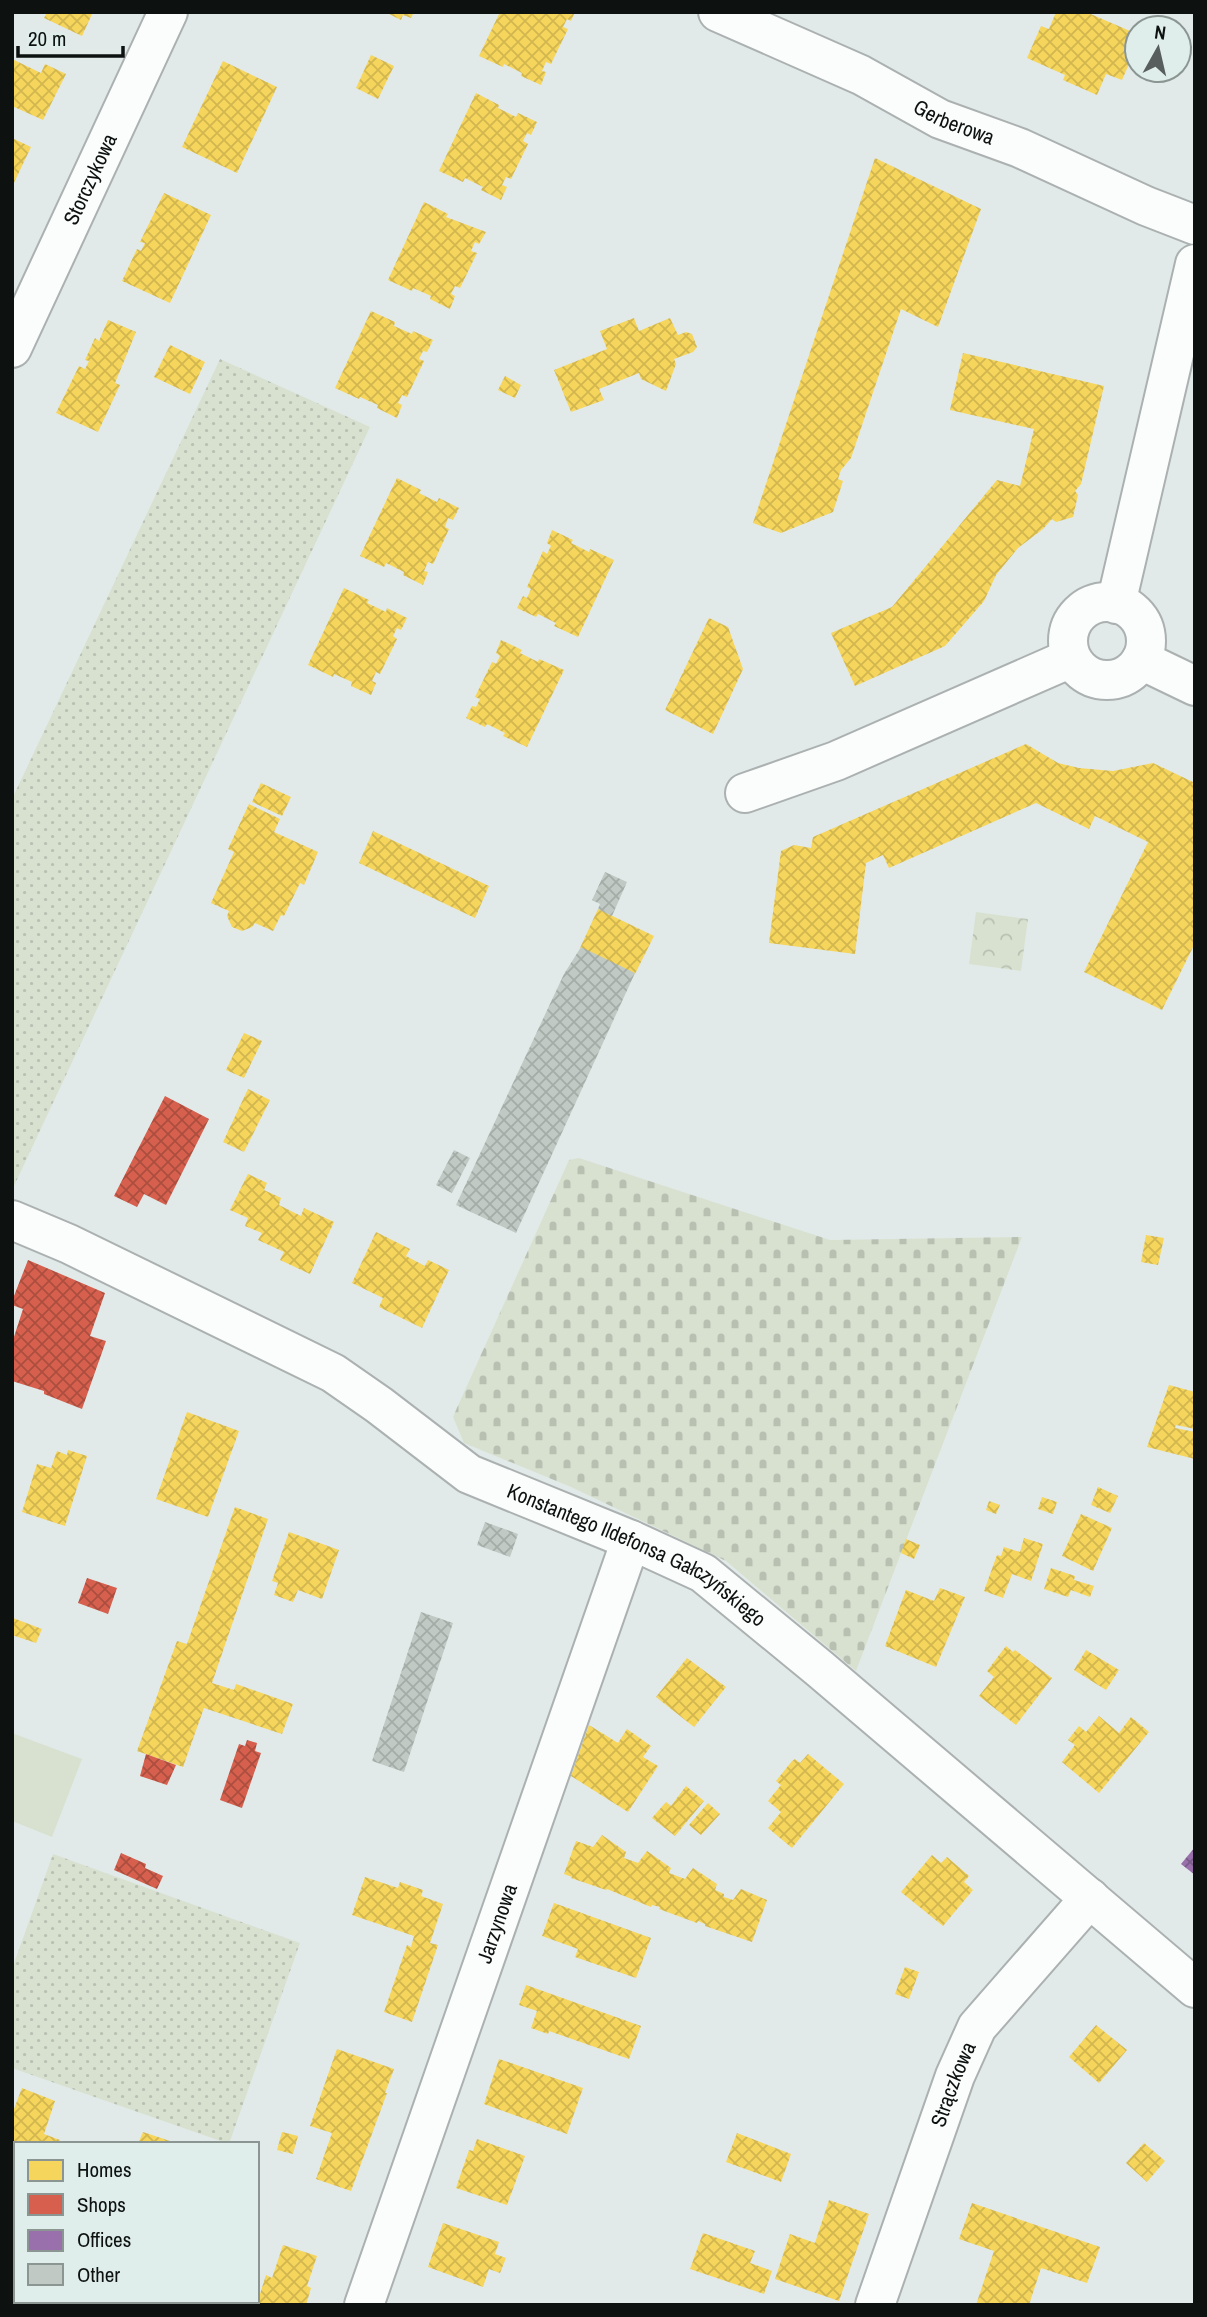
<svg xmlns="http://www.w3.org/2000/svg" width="1207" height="2317" font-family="'Archivo Narrow',sans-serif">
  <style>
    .grass { fill: url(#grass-dots) }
    .cemetery { fill: url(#cemetery-stones) }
    .park { fill: url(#park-crowns) }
    .garden { fill: #d8e1d0 }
    .homes { fill: url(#homes-cross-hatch) }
    .shops { fill: url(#shops-cross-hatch) }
    .offices { fill: url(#offices-cross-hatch) }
    .building { fill: url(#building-cross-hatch) }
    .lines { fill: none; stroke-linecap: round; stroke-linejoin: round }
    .minor-casing { stroke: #abb1b0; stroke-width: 42 }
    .minor { stroke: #fbfcfc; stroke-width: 38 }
    .labels { text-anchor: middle; stroke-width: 7; stroke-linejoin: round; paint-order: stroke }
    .street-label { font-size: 21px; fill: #0d1211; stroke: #dfeeea }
  </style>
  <defs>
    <pattern id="grass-dots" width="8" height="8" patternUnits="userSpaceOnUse" patternTransform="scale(1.75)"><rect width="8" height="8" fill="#d8e1d0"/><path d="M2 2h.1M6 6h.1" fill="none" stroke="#b8c0b2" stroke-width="1.8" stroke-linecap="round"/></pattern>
    <pattern id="cemetery-stones" width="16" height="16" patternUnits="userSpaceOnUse" patternTransform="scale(1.75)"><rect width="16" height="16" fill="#d8e1d0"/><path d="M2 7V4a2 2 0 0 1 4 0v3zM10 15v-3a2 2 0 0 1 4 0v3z" fill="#b8c0b2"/></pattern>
    <pattern id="park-crowns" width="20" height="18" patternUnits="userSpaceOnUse" patternTransform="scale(1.75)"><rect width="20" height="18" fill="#d8e1d0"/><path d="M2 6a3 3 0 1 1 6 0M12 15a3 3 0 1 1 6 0" fill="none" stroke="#b8c0b2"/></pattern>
    <pattern id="homes-cross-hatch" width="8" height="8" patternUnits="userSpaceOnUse" patternTransform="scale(1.75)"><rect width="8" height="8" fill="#f6d55c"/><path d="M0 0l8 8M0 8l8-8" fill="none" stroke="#d2b64f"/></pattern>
    <pattern id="shops-cross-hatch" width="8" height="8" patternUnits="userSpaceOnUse" patternTransform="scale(1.75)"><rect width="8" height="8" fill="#d6604d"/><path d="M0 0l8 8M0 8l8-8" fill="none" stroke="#ac4e3f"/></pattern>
    <pattern id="offices-cross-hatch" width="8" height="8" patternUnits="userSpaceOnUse" patternTransform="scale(1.75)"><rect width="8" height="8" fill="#9970ab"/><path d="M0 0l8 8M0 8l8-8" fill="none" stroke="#7b5b8a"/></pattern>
    <pattern id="building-cross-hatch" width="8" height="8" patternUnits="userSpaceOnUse" patternTransform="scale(1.75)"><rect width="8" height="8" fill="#c0c9c4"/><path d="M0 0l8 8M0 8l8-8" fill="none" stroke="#a4aca7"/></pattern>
  </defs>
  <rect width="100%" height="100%" fill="#e2eae9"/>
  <path class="grass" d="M220 359 370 427 14 1186 12 799Z
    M53 1854 300 1943 229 2144 12 2068V1969Z"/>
  <path class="cemetery" d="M579 1158 830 1240 1022 1237 856 1671 726 1561 571 1487 464 1443 453 1417 456 1410 569 1160Z"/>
  <path class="park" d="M976 912 1028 919 1021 971 969 964Z"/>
  <path class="garden" d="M12 1733 82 1759 52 1837 12 1821Z"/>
  <path class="homes" d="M47 12H93L82 36 44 18Z
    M385 12H414L411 18 403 15 401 20Z
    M500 12H575L571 21 567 19 563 27 568 29 551 64 546 62 542 71 546 72 541 85 521 76 522 73 504 64 503 67 479 56Z
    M1056 12H1086L1137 34V46L1122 80 1106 74 1097 95 1063 80 1065 75 1027 58 1041 26 1049 29Z
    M371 55 394 66 378 99 356 88Z
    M12 59 41 73 45 64 66 74 43 120 12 106Z
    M223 61 277 87 237 173 182 147Z
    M476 93 499 105 498 108 516 117 518 113 537 122 531 135 527 133 523 141 528 144 511 179 506 177 502 185 507 187 501 200 481 190 483 187 465 178 463 182 439 171Z
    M12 138 31 147 12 187Z
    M875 158 981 209 938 327 901 309 851 458 841 470 838 479 843 481 833 512 781 533 753 523Z
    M164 193 211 215 170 303 122 281 137 249 141 251 145 243 140 242Z
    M424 202 448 214 446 217 486 232 479 244 475 242 471 251 477 253 460 288 455 286 451 294 455 296 450 309 430 299 431 296 413 288 412 291 388 280Z
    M371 311 395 322 394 326 412 334 413 331 433 340 427 352 423 351 419 359 424 361 407 397 402 395 398 403 402 405 397 418 377 408 378 405 360 397 359 399 335 388Z
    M634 318 639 331 670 318 678 335 686 332 692 334 697 347 693 352 674 359 676 364 666 391 641 379 639 373 599 389 604 400 571 412 554 370 607 349 600 331Z
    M108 320 136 332 115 383 120 385 98 432 56 413 79 366 85 369 89 361 85 360 95 338 99 341Z
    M170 345 205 362 190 394 154 377Z
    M963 353 1104 386 1081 484 1075 491 1078 495 1073 517 1056 522 1052 519 1043 529 1018 548 996 575 984 601 945 646 855 686 831 633 892 607 997 480 1020 486 1034 429 950 410Z
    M505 376 521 385 515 398 498 390Z
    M397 478 421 490 419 493 437 502 439 498 459 508 453 520 448 518 445 527 449 529 434 562 433 564 428 562 424 571 428 572 423 585 403 575 404 572 386 563 384 567 360 556Z
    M552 530 573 540 571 543 589 552 590 549 614 560 578 637 554 626 556 623 538 614 536 617 517 608 523 596 527 598 531 589 527 587 543 551 547 554 551 546 547 543Z
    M344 588 369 600 367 603 386 612 387 608 407 618 401 630 397 628 393 636 397 639 380 674 376 672 372 681 376 683 371 695 351 686 352 682 334 674 333 677 308 665Z
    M709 618 728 627 743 669 713 734 665 710Z
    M501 640 522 650 520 653 538 662 539 659 564 670 527 747 503 736 505 733 487 724 485 727 466 718 472 706 476 707 480 699 475 697 492 662 496 664 500 656 496 653Z
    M1026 744 1058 763 1079 768 1113 771 1153 763 1195 783V943L1162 1010 1084 972 1148 842 1095 816 1089 829 1036 803 889 868 883 855 866 863 855 954 769 943 781 851 794 845 811 848 813 837Z
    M261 783 291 797 282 816 252 802Z
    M249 804 280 819 274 832 318 852 304 885 300 883 284 916 281 915 273 931 255 923 252 927 242 931 232 927 227 916 229 911 211 903 234 852 228 849Z
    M373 831 489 886 475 918 359 863Z
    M598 909 654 936 635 974 580 948Z
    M244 1033 262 1041 244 1078 226 1070Z
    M248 1089 270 1100 244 1152 223 1142Z
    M248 1174 267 1183 264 1190 281 1198 279 1205 301 1216 304 1208 334 1222 310 1274 280 1260 284 1252 258 1240 262 1233 245 1226 248 1218 230 1210Z
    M376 1232 410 1249 406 1256 425 1266 428 1260 449 1270 422 1328 379 1307 383 1298 352 1283Z
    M1146 1235 1164 1238 1158 1265 1141 1262Z
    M1169 1385 1195 1392V1429L1176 1425 1175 1428 1195 1432V1459L1147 1447Z
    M187 1412 239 1431 208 1517 156 1499Z
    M68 1450 87 1456 65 1526 22 1512 37 1464 51 1468 57 1451 67 1455Z
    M1098 1487 1118 1496 1110 1513 1091 1505Z
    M1042 1497 1057 1502 1053 1514 1038 1509Z
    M989 1501 1000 1505 996 1514 986 1510Z
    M235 1507 268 1519 212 1683 234 1690 236 1684 293 1704 282 1734 204 1708 183 1767 137 1751 177 1641 187 1644Z
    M1081 1514 1112 1528 1093 1571 1062 1556Z
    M289 1532 339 1550 322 1599 298 1590 293 1602 274 1595 278 1583 272 1581Z
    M1024 1538 1043 1544 1031 1581 1012 1574 1003 1598 984 1591 997 1555 1001 1556 1004 1547 1020 1552Z
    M906 1539 920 1545 914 1559 901 1553Z
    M1051 1568 1075 1576 1074 1580 1094 1586 1090 1597 1071 1590 1068 1597 1044 1589Z
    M940 1588 965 1597 936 1667 885 1646 906 1590 934 1601Z
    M13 1618 42 1629 36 1643 12 1635Z
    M1006 1646 1013 1652 1015 1650 1052 1678 1016 1725 979 1696 994 1677 987 1671Z
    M1086 1650 1119 1670 1106 1690 1074 1670Z
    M687 1658 726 1687 694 1727 656 1697Z
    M1099 1716 1119 1733 1131 1717 1149 1732 1099 1793 1062 1762 1075 1745 1068 1740 1079 1726 1086 1732Z
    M589 1725 618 1743 627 1729 651 1746 643 1757 658 1766 628 1812 571 1776Z
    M808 1754 844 1784 792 1848 768 1828 781 1812 768 1801 781 1785 776 1781 792 1761 795 1759 800 1763Z
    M686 1786 704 1801 675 1836 652 1818 666 1802 671 1806Z
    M708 1803 720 1814 701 1835 689 1825Z
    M602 1835 626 1852 624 1858 638 1863 647 1851 671 1868 669 1873 685 1879 693 1868 717 1884 715 1890 724 1894V1897L733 1900 741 1889 767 1900 752 1942 705 1926V1924L698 1921 697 1923 659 1909 660 1907 652 1905 651 1907 607 1889 606 1890 571 1878 572 1877 564 1874 576 1841 593 1847Z
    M932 1855 941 1863 947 1857 969 1876 964 1882 973 1890 943 1926 901 1892Z
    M365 1877 398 1888 400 1882 423 1890 421 1896 443 1904 430 1943 438 1945 412 2022 384 2012 407 1945 411 1947 414 1936 352 1915Z
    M554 1903 651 1938 636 1978 575 1957 578 1949 542 1936Z
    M905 1967 919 1972 909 1999 895 1994Z
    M526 1985 641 2026 629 2059 549 2031 548 2034 531 2028 537 2011 519 2005Z
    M1096 2025 1127 2050 1099 2083 1069 2057Z
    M337 2049 394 2069 385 2093H387L351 2191 316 2179 332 2133 310 2126Z
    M499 2059 583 2088 567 2134 484 2104Z
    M22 2088 55 2101 44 2134 60 2140 59 2144H16V2213L13 2219 12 2114Z
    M143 2132 176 2143V2144H138Z
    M282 2132 298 2136 293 2154 277 2150Z
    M737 2133 791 2154 781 2182 726 2162Z
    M477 2139 525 2156 507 2205 456 2188 469 2150 473 2151Z
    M1144 2143 1165 2161 1147 2182 1126 2163Z
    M829 2200 869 2214 839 2301 775 2279 790 2234 815 2243Z
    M972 2203 1100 2247 1087 2283 1041 2268 1029 2305H976L994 2251 959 2239Z
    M443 2223 499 2242 495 2254 506 2258 500 2273 489 2269 483 2287 428 2267Z
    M703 2233 755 2251 750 2263 772 2271 764 2294 690 2269Z
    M283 2245 317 2256 307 2286 311 2288 306 2305H249L250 2301H257V2293L260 2294 266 2275 272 2278Z"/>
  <path class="shops" d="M165 1096 209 1119 166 1205 144 1194 137 1207 114 1196Z
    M28 1260 105 1293 90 1336 106 1341 82 1409 44 1394V1391L12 1381V1343L23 1309 12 1305V1301Z
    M87 1578 117 1588 108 1614 78 1603Z
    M247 1740 257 1743 255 1751 261 1753 242 1808 220 1800 239 1744 245 1746Z
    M146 1754 176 1765 167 1785 140 1776Z
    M121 1853 146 1864 145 1868 163 1876 157 1889 114 1870Z"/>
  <path class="offices" d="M1195 1847V1875L1181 1864Z"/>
  <path class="building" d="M605 872 627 882 612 916 598 909 600 904 592 900Z
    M581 947 635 973 516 1233 456 1205 564 974Z
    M454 1150 470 1158 452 1193 436 1185Z
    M485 1522 518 1534 510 1557 477 1545Z
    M421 1612 453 1623 404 1772 372 1761Z"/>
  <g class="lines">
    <g class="minor-casing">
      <g id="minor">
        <path id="s1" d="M718 12 861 75 940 119 1020 148 1146 206 1195 225"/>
        <path id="s2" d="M12 348 168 12"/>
        <circle cx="1107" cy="641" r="39"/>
        <path d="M1116 604 1195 264"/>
        <path d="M1141 660 1195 686"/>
        <path d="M745 793 836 761 1071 658"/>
        <path id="s3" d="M12 1220 69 1244 333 1373 379 1405 469 1474 631 1540 703 1573 820 1669 1195 1988"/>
        <path id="s4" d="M364 2305 631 1540"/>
        <path id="s5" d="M875 2305 955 2076 977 2027 1090 1898"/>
      </g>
    </g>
    <use href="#minor" class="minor"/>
  </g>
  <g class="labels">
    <g class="street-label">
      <text dy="7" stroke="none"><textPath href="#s1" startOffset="261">Gerberowa</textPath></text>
      <text dy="7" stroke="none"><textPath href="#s2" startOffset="186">Storczykowa</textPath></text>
      <text dy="7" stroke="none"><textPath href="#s3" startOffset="712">Konstantego Ildefonsa Gałczyńskiego</textPath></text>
      <text dy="7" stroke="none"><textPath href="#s4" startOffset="404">Jarzynowa</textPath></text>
      <text dy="7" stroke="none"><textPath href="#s5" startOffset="234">Strączkowa</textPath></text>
    </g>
  </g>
  <rect width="1207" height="2317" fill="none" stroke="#0d1211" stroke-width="28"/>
  <rect x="14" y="2142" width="245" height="161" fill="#dfeeea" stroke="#8b9693" stroke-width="2"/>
  <rect x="28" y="2160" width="35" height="21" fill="#f6d55c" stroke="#8b9693" stroke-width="2"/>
  <text x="77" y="2177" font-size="21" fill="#0d1211">Homes</text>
  <rect x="28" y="2194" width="35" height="21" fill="#d6604d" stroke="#8b9693" stroke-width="2"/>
  <text x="77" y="2212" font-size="21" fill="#0d1211">Shops</text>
  <rect x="28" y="2230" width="35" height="21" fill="#9970ab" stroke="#8b9693" stroke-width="2"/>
  <text x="77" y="2247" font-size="21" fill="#0d1211">Offices</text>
  <rect x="28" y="2264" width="35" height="21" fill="#c0c9c4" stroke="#8b9693" stroke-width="2"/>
  <text x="77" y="2282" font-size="21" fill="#0d1211">Other</text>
  <g transform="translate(1158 49) rotate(8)"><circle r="33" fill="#dfeeea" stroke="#8b9693" stroke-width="2"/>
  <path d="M0-5L12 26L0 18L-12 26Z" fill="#585e5d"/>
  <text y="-10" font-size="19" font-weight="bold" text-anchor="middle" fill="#0d1211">N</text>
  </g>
  <path d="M18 46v10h105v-10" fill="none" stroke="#0d1211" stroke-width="3.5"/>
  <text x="28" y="46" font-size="21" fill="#0d1211" stroke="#dfeeea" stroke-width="5" paint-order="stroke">20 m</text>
</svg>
